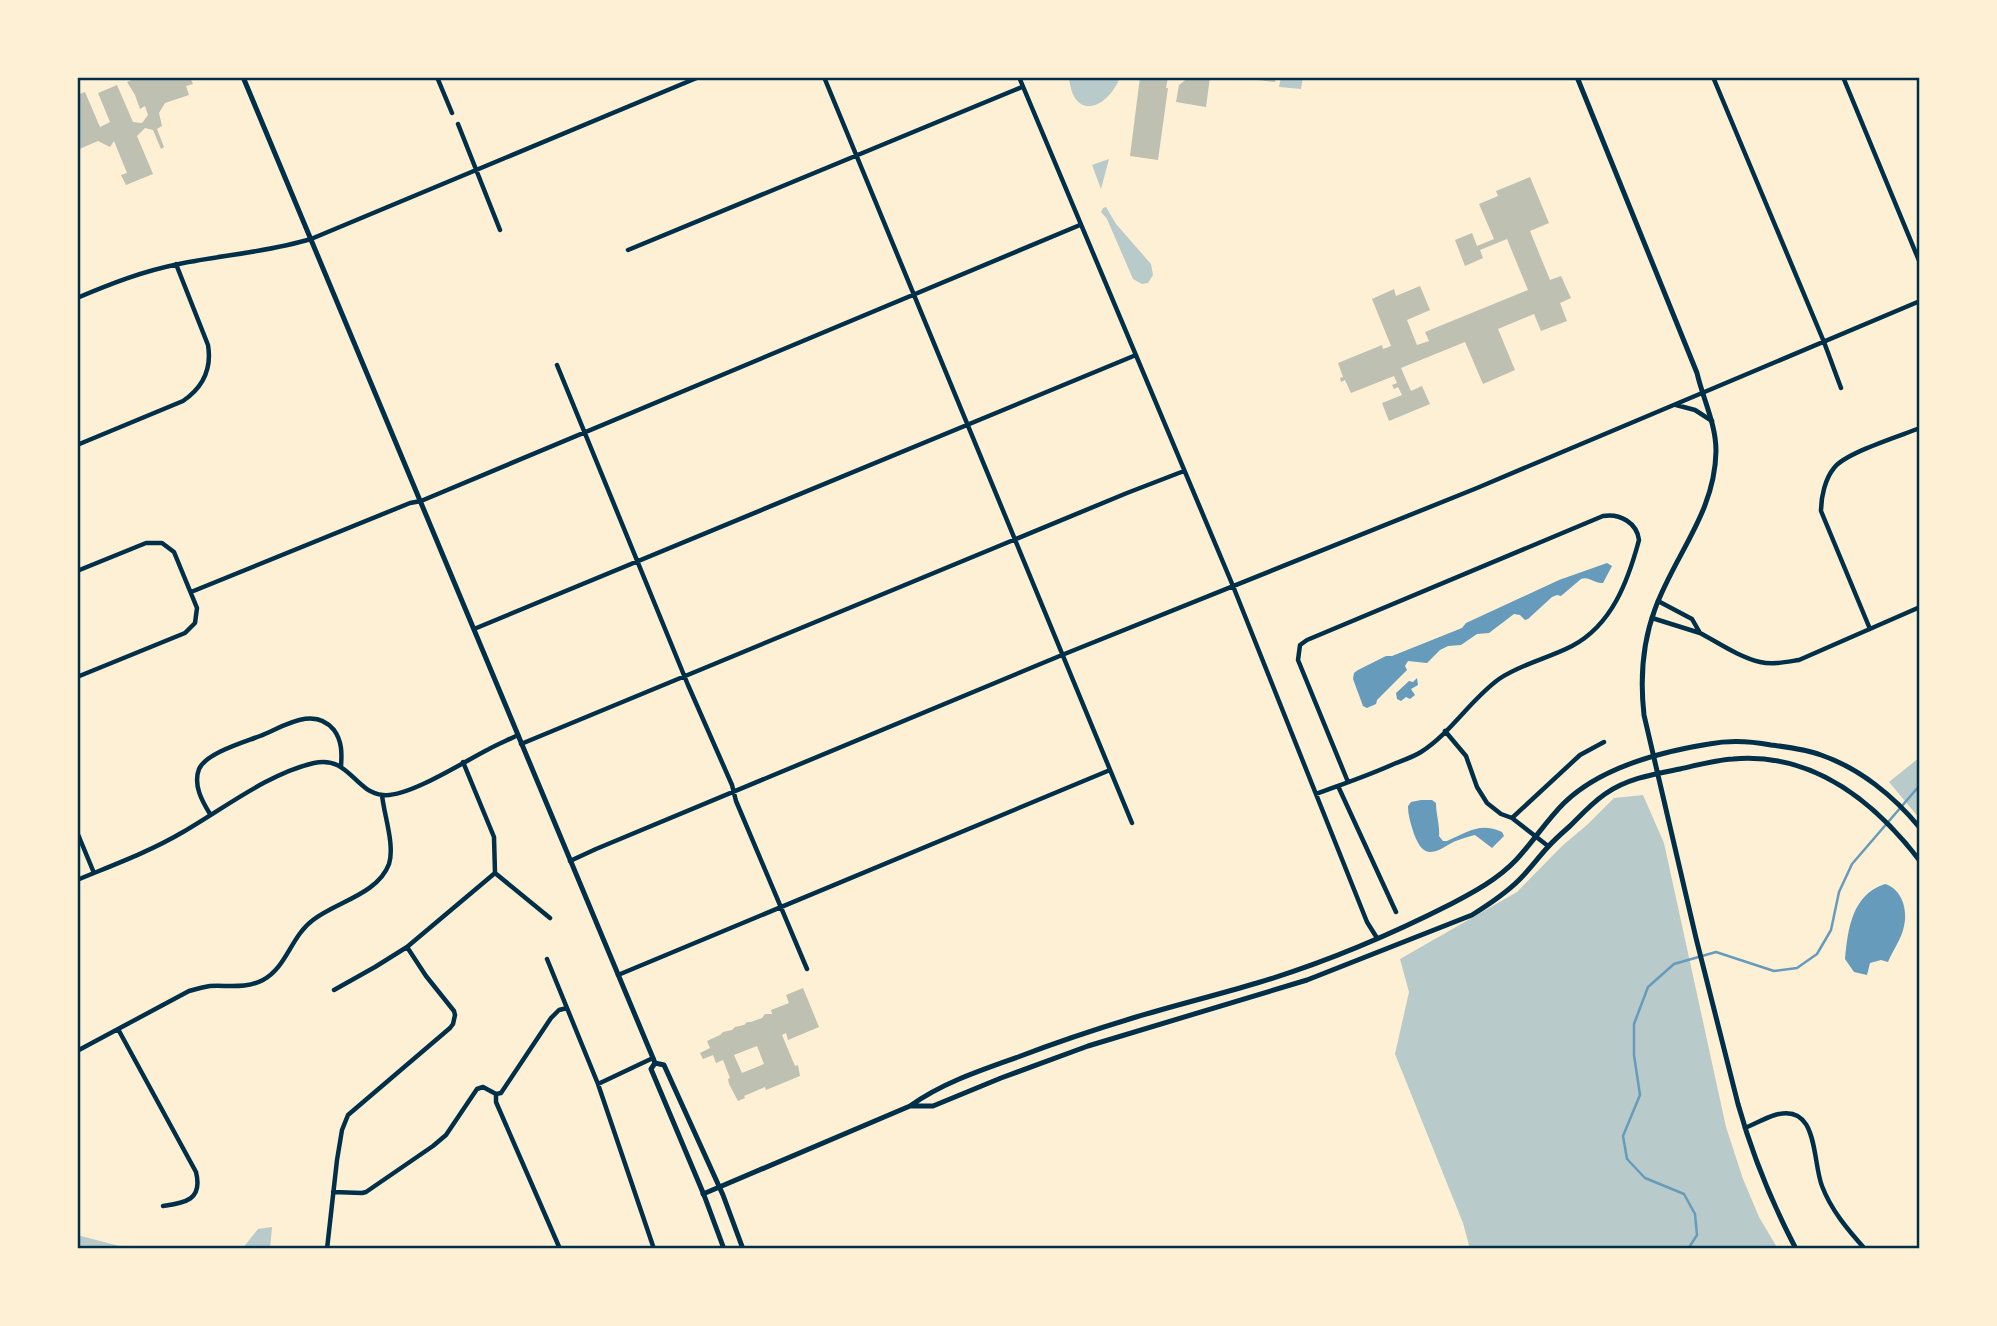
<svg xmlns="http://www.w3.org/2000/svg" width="1997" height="1326" font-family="Figtree,sans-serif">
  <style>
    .green { fill: #b9caca }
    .water { fill: #669bbc }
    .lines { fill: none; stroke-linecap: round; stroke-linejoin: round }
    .stream { stroke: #669bbc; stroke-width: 2.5 }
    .building { fill: #bec0b2; fill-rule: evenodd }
    .minor { stroke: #003049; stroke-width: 4.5 }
    .tertiary { stroke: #003049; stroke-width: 5 }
    .secondary { stroke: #003049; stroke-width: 5 }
    .neatline { fill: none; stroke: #003049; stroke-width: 2.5 }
  </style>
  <rect width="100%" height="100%" fill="#fdf0d5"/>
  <path class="green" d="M1069 77H1120C1108 109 1073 122 1069 77Z
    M1281 77H1303L1301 89 1279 87Z
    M1109 159 1101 189 1092 165Z
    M1106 207 1116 224 1151 264 1153 275 1148 283 1142 284 1133 279 1107 219 1101 212 1103 208Z
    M1920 757V819L1889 782Z
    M1643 795 1664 843 1726 1127 1743 1179 1759 1217 1778 1249H1470L1463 1223 1395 1054 1409 992 1400 959 1517 892 1562 846 1588 824 1614 798Z
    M272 1227 270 1249H242L258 1229Z
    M77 1235 131 1249H77Z"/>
  <path class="water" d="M1607 563 1612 566 1603 583C1595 584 1589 576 1581 579L1561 596 1557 595 1552 597 1528 619 1525 620 1520 615 1514 614 1489 633 1477 634 1461 645 1448 646 1440 650 1427 663 1408 661 1405 666 1407 670 1377 700 1376 704 1367 708 1363 706 1353 679 1354 673 1358 670 1386 656H1392L1462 628 1466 623 1559 580Z
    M1417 678 1418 685 1411 689 1415 695 1410 699 1406 697 1401 701 1397 699 1396 693 1409 681 1413 682Z
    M1421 800H1432L1436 803C1436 814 1440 826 1439 836L1443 841H1447C1468 832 1480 822 1502 832L1504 836 1492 848 1475 835C1467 837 1456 840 1448 845 1430 856 1422 855 1414 834 1411 824 1408 816 1408 806L1411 802Z
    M1885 884C1902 889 1908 910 1904 926 1902 938 1893 950 1888 962L1881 960 1870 963 1867 975 1854 972 1845 959C1848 928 1852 895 1885 884Z"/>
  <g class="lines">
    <path class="stream" d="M1688 1249 1697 1235 1695 1214 1684 1194 1645 1178 1627 1159 1623 1136 1640 1095 1634 1055V1024L1648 987 1674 964 1716 952 1774 971 1797 968 1817 954 1831 930 1839 892 1852 864 1920 785"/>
  </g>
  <path class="building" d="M138 77H190L193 84 186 86 189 95 165 103 159 113 162 126 157 129 164 147 161 149 153 130 145 128 137 136 153 174 126 185 121 175 127 173 114 141 110 147 98 141 77 150V95L85 92 100 127 110 122 98 93 117 85 133 122 142 123 148 115 145 106 140 109 135 95 127 82Z
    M1140 77H1168L1166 88H1168L1158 160 1130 156Z
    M1189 77H1210L1206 107 1176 102 1179 85Z
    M1248 77H1276L1275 82 1248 79Z
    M1530 177 1549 223 1530 231 1550 280 1561 276 1571 298 1560 303 1567 321 1541 331 1534 314 1498 329 1515 370 1483 384 1465 342 1401 368 1411 391 1422 386 1430 404 1389 421 1382 403 1402 395 1398 387 1394 389 1392 385 1397 383 1394 376 1351 393 1345 380 1341 382 1340 378 1343 377 1338 363 1382 345 1383 349 1391 346 1372 299 1394 289 1396 296 1420 286 1430 310 1407 320 1417 345 1429 341 1425 332 1528 290 1507 239 1480 250 1483 258 1465 266 1455 240 1472 233 1477 246 1494 239 1479 204 1498 196 1496 191Z
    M803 988 819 1027 788 1040 786 1033 782 1035 795 1066 798 1065 800 1076 766 1090 765 1087 744 1096 745 1098 738 1101 729 1084 728 1079 730 1078 723 1060 716 1063 713 1055 703 1059 700 1053 710 1048 707 1041 720 1035 723 1032 732 1030 735 1027 744 1025 747 1022H751L762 1018 765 1014H772L771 1010 789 1003 786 995ZM757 1046 764 1064 742 1073 734 1055Z"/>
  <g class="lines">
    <path class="minor" d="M437 77 452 113
      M824 77 1132 823
      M1019 77 1233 586 1367 922 1377 938
      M1713 77 1824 342 1841 388
      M1843 77 1920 263
      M458 124 500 230
      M628 250 1022 87
      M77 298C110 284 143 271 179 264 223 255 268 252 311 239L699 77
      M557 365 688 685 732 785 736 801 807 969
      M1676 405 1695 410 1712 421
      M77 445 183 401C202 388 212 369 208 345L176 264
      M77 571 146 543H162L174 552 197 608 195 623 185 633 77 677
      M191 592 410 503 421 501 1080 225
      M1652 618 1700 633 1692 619 1658 601
      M474 629 1136 355
      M1870 629 1821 511C1821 497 1825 479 1834 468 1845 453 1900 436 1920 428
      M1700 633C1719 643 1739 657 1760 662 1773 665 1786 662 1799 660L1920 607
      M1445 731 1466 756 1477 787 1487 803 1501 814 1512 818 1548 846
      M521 744 1127 493 1184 471
      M463 762 494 837 495 873 550 918
      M1338 786 1396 912
      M1316 794C1343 784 1370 775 1396 763 1404 760 1413 757 1421 752 1451 733 1470 700 1499 679 1521 664 1549 658 1572 646 1612 625 1628 581 1639 540 1637 523 1620 513 1603 516L1307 640 1300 645 1298 660 1348 782
      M210 814C202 801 193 785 199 769 206 753 245 742 260 736 283 727 314 705 334 730 342 741 342 753 341 766
      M1512 818 1580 755 1604 742
      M77 832 94 873
      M570 861 596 849 1062 655 1477 488 1920 301
      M77 880C113 865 149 852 183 832 223 809 269 773 314 763 349 755 354 792 383 795 408 798 465 761 489 749 498 744 508 740 518 735
      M547 959 598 1084 654 1249
      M618 975 1110 770
      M334 990 375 967 407 947 495 873
      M118 1029 196 1172C203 1200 185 1203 163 1206
      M77 1051 189 991C196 989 203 987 210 986 228 985 246 989 263 980 287 967 291 936 313 920 336 902 378 894 389 864 395 845 384 815 382 795
      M598 1084 653 1058
      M496 1094V1102L560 1249
      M1745 1128C1755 1124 1765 1118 1775 1115 1819 1102 1812 1161 1822 1186 1831 1210 1848 1230 1865 1249
      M333 1192 362 1193 366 1192 433 1146 446 1135 477 1089 483 1087 496 1094 501 1093 551 1018 559 1010 567 1008
      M327 1249 337 1160 342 1130 348 1115 450 1028 453 1024 455 1015 454 1011 426 976 407 947"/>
    <path class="tertiary" d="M1577 77 1697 373C1703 399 1716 424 1716 451 1715 513 1675 554 1655 609 1642 644 1640 679 1644 715L1696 938 1738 1104C1752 1154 1772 1203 1796 1249
      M910 1106H933L1001 1078 1088 1046 1307 980 1472 915C1488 905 1505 894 1519 880 1529 870 1537 859 1547 848 1554 840 1562 833 1570 826 1581 815 1592 803 1605 794 1628 778 1655 774 1680 769 1698 765 1715 760 1733 759 1813 752 1874 801 1920 861
      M703 1194 910 1106C942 1083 981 1070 1018 1057 1057 1042 1096 1029 1136 1017 1176 1005 1217 995 1257 983 1324 963 1388 936 1451 904 1474 892 1498 879 1516 860 1533 842 1546 821 1564 803 1601 767 1659 752 1709 744 1729 740 1750 741 1771 745 1787 747 1805 749 1821 755 1859 768 1894 796 1920 828"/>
    <path class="secondary" d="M243 77 653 1058 655 1063 651 1069 704 1195 724 1249
      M655 1063 664 1065 723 1195 743 1249"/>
  </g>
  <rect width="1997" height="1326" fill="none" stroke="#fdf0d5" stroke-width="158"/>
  <rect x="79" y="79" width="1839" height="1168" class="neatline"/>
</svg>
